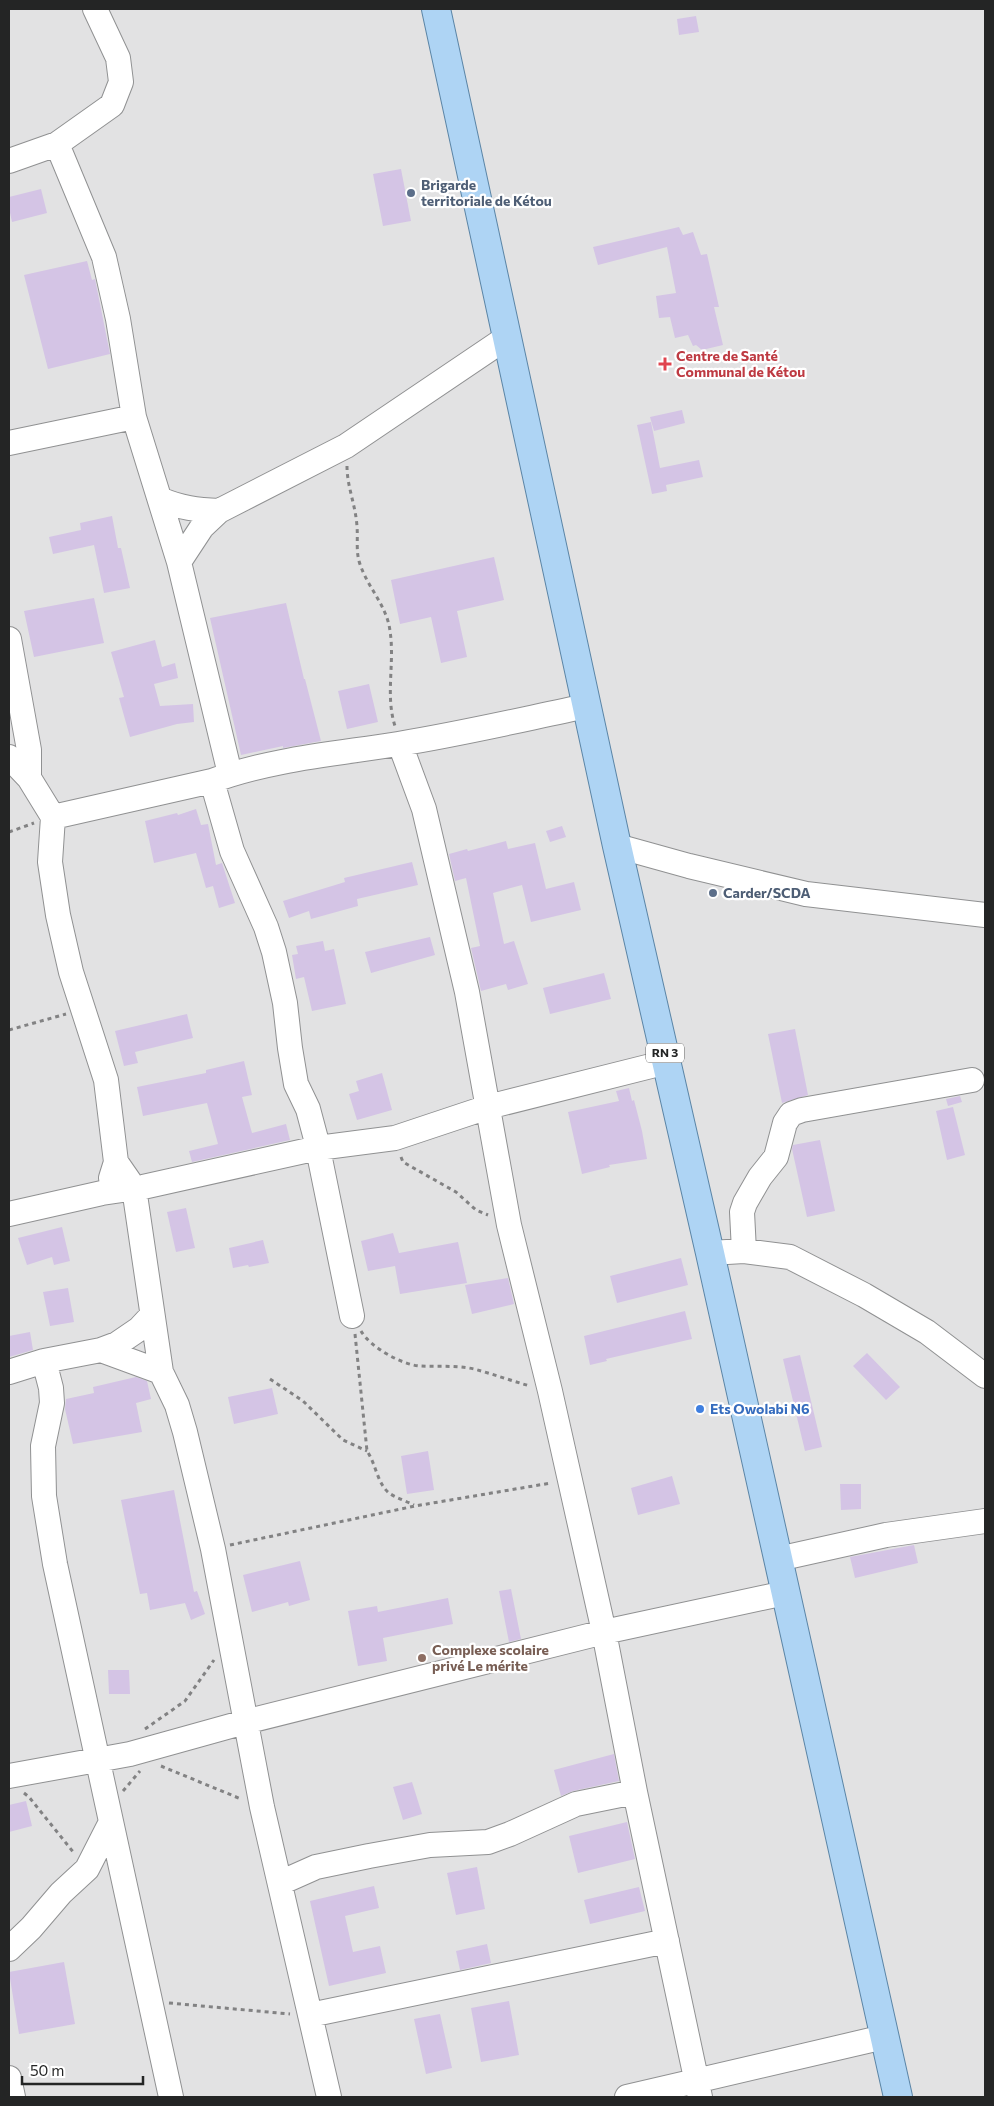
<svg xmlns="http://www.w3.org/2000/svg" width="994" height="2106" font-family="Commissioner,sans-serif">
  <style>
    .building { fill: #d4c4e5 }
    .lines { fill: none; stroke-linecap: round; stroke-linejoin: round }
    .minor-casing { stroke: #909192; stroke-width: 26 }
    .major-casing { stroke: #5b85a6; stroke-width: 30 }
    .path { stroke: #828283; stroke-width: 3; stroke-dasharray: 4 4; stroke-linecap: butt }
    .minor { stroke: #fff; stroke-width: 24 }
    .major { stroke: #aed4f4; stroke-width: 28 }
    .service-dot { fill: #5c6f8a; stroke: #fff; stroke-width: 2 }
    .health-dot { fill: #e0444e; stroke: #fff; stroke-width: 2 }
    .shop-dot { fill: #3f7fe0; stroke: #fff; stroke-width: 2 }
    .education-dot { fill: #8d6e63; stroke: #fff; stroke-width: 2 }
    .labels { text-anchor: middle; stroke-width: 4.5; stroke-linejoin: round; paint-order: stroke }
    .shield { fill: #fff; stroke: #666; stroke-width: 1 }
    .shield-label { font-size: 12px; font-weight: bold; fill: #242525 }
    .service-label { font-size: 14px; font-weight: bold; fill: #4e5e75; stroke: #fff; text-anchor: start }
    .health-label { font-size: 14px; font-weight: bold; fill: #be3a42; stroke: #fff; text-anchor: start }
    .shop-label { font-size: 14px; font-weight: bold; fill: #366cbe; stroke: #fff; text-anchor: start }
    .education-label { font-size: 14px; font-weight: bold; fill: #785e54; stroke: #fff; text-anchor: start }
  </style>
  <rect width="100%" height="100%" fill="#e2e2e3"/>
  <path class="building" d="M696 16 699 32 679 35 677 19Z
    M401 169 411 221 383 226 373 174Z
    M41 189 47 213 12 222 9 208V197Z
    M679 227 683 235 693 232 701 255 707 254 719 307H714L723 345 702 350 696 345 693 346 688 335 675 338 670 317 659 318 656 296 676 293 667 247 598 265 593 247Z
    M87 261 92 280 95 279 110 354 48 369 24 275Z
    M682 410 685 423 654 431 650 417Z
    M651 422 660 468 699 460 703 477 666 485 667 491 652 494 637 425Z
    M112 516 118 548H121L130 588 104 593 94 545 53 554 49 537 81 530 80 523Z
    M494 557 504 600 457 611 467 657 441 663 431 617 400 624 391 580Z
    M94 598 104 643 34 657 24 611Z
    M286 603 304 679H305L321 741 283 748V746L241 755 210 618Z
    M155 640 162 667 175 663 178 678 154 684 160 706 193 704 194 722 177 724 130 737 119 698 124 697 111 652Z
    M369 684 378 722 347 729 338 691Z
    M196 809 201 825 208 824 216 865 222 863 235 903 219 908 213 886 206 888 196 853 154 863 145 821 177 813 178 815Z
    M562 826 566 837 550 842 546 831Z
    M506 841 508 849 535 843 546 889 574 882 581 910 531 922 522 885 493 893 504 944 514 941 528 984 508 990 506 984 481 991 471 948 480 946 466 878 455 881 449 854 467 849 468 851Z
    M412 862 418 885 357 899 358 906 311 919 309 911 289 918 283 901 345 882 344 878Z
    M430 937 435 955 371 973 365 952Z
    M323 941 325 951 334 949 346 1004 312 1011 304 977 296 979 292 955 298 954 296 946Z
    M604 973 611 999 550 1014 543 988Z
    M187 1014 193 1038 135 1052 138 1063 124 1066 115 1031Z
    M795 1029 808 1095 782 1103 768 1034Z
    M244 1061 252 1095 242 1097 252 1133 286 1124 290 1140 192 1162 189 1151 218 1144 207 1103 143 1116 137 1087 206 1073V1070Z
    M382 1073 392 1110 357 1120 349 1094 359 1091 356 1081Z
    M629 1088 632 1101 634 1100 642 1131 647 1159 609 1165 610 1167 582 1174 568 1112 619 1101 616 1091Z
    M960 1096 962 1102 948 1106 946 1099Z
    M953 1107 965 1155 947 1160 936 1111Z
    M820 1140 835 1211 807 1217 792 1149 793 1145Z
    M186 1208 195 1248 176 1252 167 1212Z
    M62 1227 70 1261 54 1265 52 1257 27 1265 18 1238Z
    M393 1233 399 1253 458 1242 467 1283 400 1294 395 1266 368 1271 361 1241Z
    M263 1240 269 1263 249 1267 248 1265 233 1268 229 1248Z
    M681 1258 688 1285 617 1303 610 1276Z
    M508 1278 514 1304 472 1314 465 1285Z
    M68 1288 74 1322 50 1326 43 1292Z
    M685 1311 692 1339 606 1359 607 1361 590 1365 584 1336Z
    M30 1332 33 1350 9 1357V1336Z
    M867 1353 900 1387 886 1400 853 1366Z
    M800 1355 822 1447 805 1451 783 1359Z
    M136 1377 147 1381 151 1399 136 1403 142 1432 73 1444 65 1409 66 1399 94 1393 93 1387Z
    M272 1388 278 1414 234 1424 228 1397Z
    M428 1451 434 1490 407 1494 401 1456Z
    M672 1476 680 1504 638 1515 631 1488Z
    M840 1484H861V1509L841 1510Z
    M174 1490 194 1592 197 1591 205 1614 191 1620 185 1603 150 1610 147 1593 140 1594 121 1500Z
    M914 1545 918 1563 855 1578 850 1557Z
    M300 1561 310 1600 289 1606 288 1602 252 1612 243 1575Z
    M511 1589 521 1639 509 1642 499 1591Z
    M448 1598 453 1624 383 1638 387 1661 358 1666 348 1611 377 1606 378 1612Z
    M108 1670H129L130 1694H109Z
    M614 1754 619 1781 573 1791 561 1796 554 1770Z
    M412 1782 422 1814 403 1820 393 1787Z
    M26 1801 32 1826 9 1832V1805Z
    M627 1822 635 1859 578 1873 569 1836Z
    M477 1867 485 1909 456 1915 447 1873Z
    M374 1886 379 1908 345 1916 353 1952 380 1946 386 1973 329 1986 310 1901Z
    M639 1887 645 1911 590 1924 584 1900Z
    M487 1944 491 1963 460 1970 456 1951Z
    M64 1962 75 2024 19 2034 9 1972Z
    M509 2001 519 2055 481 2062 471 2008Z
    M440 2014 452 2068 426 2074 414 2019Z"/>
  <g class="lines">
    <g class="minor-casing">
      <path id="minor" d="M57 144 104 257 118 319 134 417 179 562 230 774
        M9 161 57 144 112 105 121 82 118 58 95 9
        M9 443 134 417
        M160 499C180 508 198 510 219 511
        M179 562 202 527 219 511 346 446 506 338
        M9 639 29 750V778
        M400 744 424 809 467 992 509 1225 550 1391 604 1632 635 1792 700 2097
        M9 757 29 778 53 817 50 862 58 915 71 972 106 1080 116 1162 111 1178
        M212 781 232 851 266 927 274 952 285 1003 290 1048 296 1084 308 1109 316 1139 352 1316
        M53 817 212 781C271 759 336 754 398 744 461 734 524 719 587 706
        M617 846 689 866 806 894 985 915
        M116 1162 134 1188 161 1372 177 1405 185 1432 213 1549 262 1807 329 2097
        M9 1214 102 1193 143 1187 318 1148 395 1138 488 1107 667 1062
        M744 1251 742 1212 745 1203 760 1177 776 1157 785 1123 791 1114 802 1110 972 1080
        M710 1253 744 1251 790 1257 864 1295 927 1332 985 1376
        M101 1350 161 1372
        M44 1361 51 1388 52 1403 43 1446 44 1496 55 1564 171 2097
        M9 1372 44 1361 101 1350 117 1344 139 1329 152 1315
        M778 1559 886 1535 985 1521
        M9 1776 130 1754 245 1722 604 1632 785 1593
        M280 1883 316 1867 369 1856 430 1845 488 1842 510 1834 576 1804 635 1792
        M9 1949 31 1928 61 1893 87 1869 111 1822
        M310 2015 667 1941
        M9 2078 13 2097
        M627 2097 884 2037"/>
    </g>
    <g class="major-casing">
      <path id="major" d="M436 9 617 846 710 1253 898 2097"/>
    </g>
    <path class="path" d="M347 466C347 487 356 506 357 527 358 538 356 550 359 561 366 586 387 605 390 631 395 663 385 695 395 726
      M9 832 34 823
      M9 1030 66 1014
      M401 1157 403 1162 456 1192 476 1210 488 1215
      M361 1331C370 1347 402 1365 420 1366 438 1367 456 1365 474 1369 493 1374 512 1381 530 1386
      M355 1334 367 1451C376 1464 377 1483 389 1493 396 1498 406 1501 414 1505
      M270 1379 303 1401 343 1440 367 1451
      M230 1545 415 1506 551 1483
      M145 1729 185 1701 214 1660
      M161 1766 241 1799
      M123 1791 140 1771
      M24 1793 29 1797 74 1853
      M169 2003 290 2014"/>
    <use href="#minor" class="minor"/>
    <use href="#major" class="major"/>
  </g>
  <g class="service-dot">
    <circle cx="411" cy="193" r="5"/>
    <circle cx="713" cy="893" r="5"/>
  </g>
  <path class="health-dot" d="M662.5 356.5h5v5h5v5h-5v5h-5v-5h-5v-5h5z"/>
  <circle class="shop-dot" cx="700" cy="1409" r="5"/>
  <circle class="education-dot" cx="422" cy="1658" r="5"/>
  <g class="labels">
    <rect class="shield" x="646" y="1043.5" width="38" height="19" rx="4"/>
    <g class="shield-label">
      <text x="665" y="1057">RN 3</text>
    </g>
    <g class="service-label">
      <text x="421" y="190">Brigarde<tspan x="421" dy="16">territoriale de Kétou</tspan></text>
      <text x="723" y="898">Carder/SCDA</text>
    </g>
    <g class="health-label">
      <text x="676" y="361">Centre de Santé<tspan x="676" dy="16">Communal de Kétou</tspan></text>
    </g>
    <g class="shop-label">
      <text x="710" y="1414">Ets Owolabi N6</text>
    </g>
    <g class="education-label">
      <text x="432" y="1655">Complexe scolaire<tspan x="432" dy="16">privé Le mérite</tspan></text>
    </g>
  </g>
  <rect width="994" height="2106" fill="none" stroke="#242525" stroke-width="20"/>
  <path d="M22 2076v8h121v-8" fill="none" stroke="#242525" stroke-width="2.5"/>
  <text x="30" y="2076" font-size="15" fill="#242525" stroke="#ffffff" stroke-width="4" paint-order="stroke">50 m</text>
</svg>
